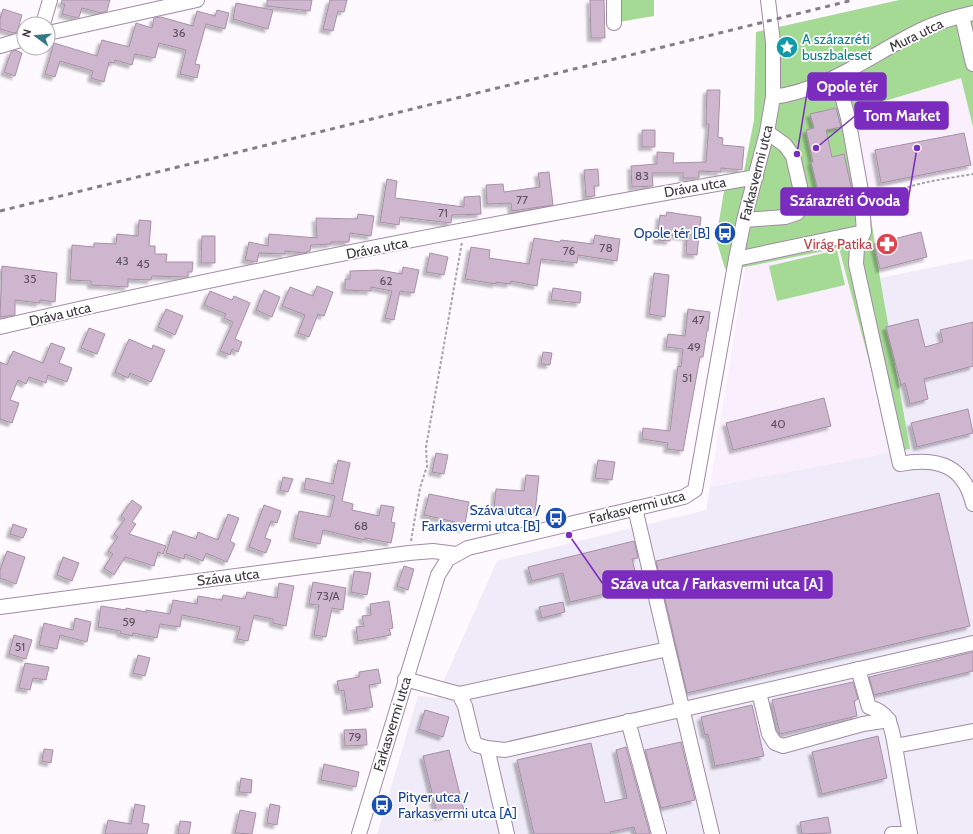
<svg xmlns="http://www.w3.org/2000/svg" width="973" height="834" font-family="Cabin,sans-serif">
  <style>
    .built { fill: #faeffd }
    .industrial { fill: #efebf8 }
    .green { fill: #a5da95 }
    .building { fill: #ceb6ce; stroke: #a790a7; filter: url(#shadow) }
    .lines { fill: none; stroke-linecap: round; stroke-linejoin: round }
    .minor-casing { stroke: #a08ba4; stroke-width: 16 }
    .path { stroke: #a8a2aa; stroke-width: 2; stroke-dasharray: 3 2; stroke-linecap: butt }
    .minor { stroke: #fff; stroke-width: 14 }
    .rail { stroke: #847d85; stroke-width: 3; stroke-dasharray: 5 5; stroke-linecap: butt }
    .labels { text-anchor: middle; stroke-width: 3.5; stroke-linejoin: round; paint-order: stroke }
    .number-label { font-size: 12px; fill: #605462 }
    .street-label { font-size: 14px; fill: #3c343e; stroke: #fff }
    .culture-label { font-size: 14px; fill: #0d838f; stroke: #fff; text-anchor: start }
    .transit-label { font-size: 14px; fill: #164399; stroke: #fff; text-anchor: end }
    .health-label { font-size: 14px; fill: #be3a42; stroke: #fff; text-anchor: end }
    .leader { fill: none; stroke: #7b2cbf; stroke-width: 1.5 }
    .callout-dot { fill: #7b2cbf; stroke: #fff; stroke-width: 1.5 }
    .callout { fill: #7b2cbf; stroke: #7b2cbf; stroke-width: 1.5 }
    .callout-label { font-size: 15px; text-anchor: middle; font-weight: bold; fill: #fff }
  </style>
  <defs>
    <filter id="shadow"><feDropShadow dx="-3.5" dy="3.5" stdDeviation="1" flood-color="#0004"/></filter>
  </defs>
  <rect width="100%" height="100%" fill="#fef9ff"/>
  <path class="built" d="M961 78 973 127V169L867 190 855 110Z
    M839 248 893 452 710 487 745 267Z"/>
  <path class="industrial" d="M973 259V834H377L418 696 436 698 497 561 706 510 710 487 910 449 880 278Z"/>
  <path class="green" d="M620 0H654V16L619 22Z
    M899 0H973V127L961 78 855 110 880 278 910 449 893 452 839 248 745 267 725 269 716 239 724 191 744 171 754 120 756 32Z
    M837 250 845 285 777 301 769 266Z"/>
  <path class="building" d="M62 0H110L107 11 101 13 82 8 79 17 78 18 62 14 65 4H61Z
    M267 0H312L310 11 267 6Z
    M330 0H347L344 12 338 11 333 31 323 29Z
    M590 0H604L605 38H591Z
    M236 3 273 10 268 29 233 19Z
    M3 9 22 15 17 32 14 33 0 29V19Z
    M217 10 229 13 225 29 206 24 195 64 200 65 197 78 180 74 186 50 159 43 155 58 135 54 132 65 115 60 114 63 109 62 104 82 91 78 93 71 60 61 55 77 45 74 54 43 97 56 102 40 129 47 136 23 152 28 154 18 161 17 193 26 197 11 215 16Z
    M15 50 22 53 15 76 4 72 11 52Z
    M707 90H720L718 137 723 138 722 145 744 147 742 170 721 168V172L699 171V178H683V173H652L653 186 632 187 631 166 657 164V152L674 153 673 163 706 162 709 124H706Z
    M836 108 841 127 826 130 832 157 844 154 852 191 820 199 811 162H813L806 130 814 128 810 114Z
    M642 130H655V147H642Z
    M964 133 971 165 881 183 875 150Z
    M598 169 599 186H594L595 196 586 197 584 170Z
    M549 172 553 205 512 211 511 203 487 204 486 185 503 184 504 192 540 187 538 173Z
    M387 179 397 181 395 198 464 207V197L480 196 481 214 452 215 451 223 400 217 399 225 380 222Z
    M667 212 701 217 697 255 686 254 687 237 670 235V241L657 240 660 215 666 216Z
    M358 214 374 216 371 236 350 233 349 242H331V244L311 245 310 251 304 253 285 251V254L259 253 257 262 245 260 249 242 268 246 269 234 317 238 316 218 357 219Z
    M139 220 151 221 149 246H155V254H167L166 262H193L192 272H188V277L152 276 151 280 128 279V287L91 285V281L70 280 72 245 94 247V243L116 244 117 234 138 236Z
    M921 232 927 257 880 269 874 244Z
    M595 235 620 239 617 261 578 255 577 263 541 259 537 286 511 281 510 284 496 282V284L465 279 471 247 490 250 489 258 529 264 534 238 560 242 561 240 593 244Z
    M202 236H215V263H201Z
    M430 253 448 257 444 275 426 272Z
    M2 266 57 273 55 302 40 300V303L15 300V315L0 317Z
    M403 267 419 270 414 293 400 291 394 320 385 318 392 291 371 287V291L345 290V279H350V271L379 270 402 274Z
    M654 273 669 275 665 317 649 314Z
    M317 286 333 292 324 316 318 314 309 337 298 333 305 315 282 306 290 287 313 296Z
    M553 288 581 292 580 303 551 300Z
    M264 290 280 297 272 317 256 310Z
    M210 291 232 300 234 296 250 303 235 339 242 342 238 352 232 349 230 355 220 351 233 322 224 318 226 314 204 305Z
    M166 309 183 316 175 335 158 327Z
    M688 309 710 312 708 331H707L703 357H700L683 451 667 449 668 443 642 439 643 428 670 431 678 366 681 367 683 349 666 347 668 334 685 336Z
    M918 319 925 347 943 342 940 330 973 322V366L924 379 928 399 910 404 905 383 901 385 886 327Z
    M89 328 105 334 97 354 81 348Z
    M129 339 152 349 153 345 165 350 151 382 130 373 128 378 115 372Z
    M51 343 65 348 59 363 72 368 67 382 48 375 46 383 29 377 26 384 18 380 10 400 19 403 12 423 0 419V362L7 365 13 351 43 363Z
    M543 352 552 353 550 365 541 364Z
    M824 398 831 426 733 450 726 423Z
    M968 409 973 433 917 447 911 423Z
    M436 453 448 455 444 474 432 472Z
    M338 460 350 463 342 501 353 504 352 510 379 516 381 505 394 507 391 522 395 523 391 543 365 538V540L323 530 320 544 293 538 299 511 330 517 335 496 304 489 306 478 333 484Z
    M598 460 615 462 612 480 595 478Z
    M526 475 539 476 535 513 494 509 496 489 524 491Z
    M283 477 293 479 288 492 280 490Z
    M939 493 970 626 687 693 656 561Z
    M429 494 469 502 464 529 454 527 455 522 424 515Z
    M132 500 142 507 132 522 136 524 129 534 166 546 163 554 158 552 154 566 125 557 114 575 104 568 113 554 108 551 118 537 114 534 125 519 121 516Z
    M264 505 281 511 277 523 271 521 265 538 271 540 266 553 249 547Z
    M228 514 239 518 230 541 235 544 227 562 206 553 203 561 185 554 184 559 166 553 173 531 196 539 198 532 218 540Z
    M13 524 27 529 23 538 10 534Z
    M634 541 638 558 632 559 639 586 570 602 563 573 532 581 528 567Z
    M7 551 25 557 16 584 0 578V570Z
    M63 557 79 563 72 581 57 575Z
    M404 566 414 569 408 590 397 586Z
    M354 571 371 573 367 595 351 592Z
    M313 582 346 588 343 610 332 608 326 637 314 635 319 605 309 604Z
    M279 583 294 586 286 626 273 623V619L254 615 248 641 237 639 240 627 182 615 180 627 160 624 157 638 133 633 132 636 120 633 121 631 98 627 101 606 126 610V608L146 612V610L170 614 173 600 197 604 198 596 222 600 223 595 245 599 247 592 277 598Z
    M389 601 393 628 389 629 391 635 358 641 356 627 364 626 362 616 371 615 370 604Z
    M563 602 565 612 542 618 539 607Z
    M75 618 91 622 87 642 60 635 57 649 39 645 44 623 73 630Z
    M14 635 32 640 26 659 9 654Z
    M973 652V671L874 695 869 677Z
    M138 655 150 658 145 676 133 673Z
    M25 663 49 667 46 680 33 678 30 690 19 688Z
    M378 669 381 683 369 685 373 707 347 711 344 690 339 691 337 681 359 677V672Z
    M853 682 858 699 854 701 857 716 780 734 772 700Z
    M752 705 764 756 715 766 708 734 705 735 701 717Z
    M425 710 449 717 443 737 419 729Z
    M366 729 367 745 345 746 344 730Z
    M878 736 887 778 822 794 812 752Z
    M681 742 695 800 661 808 645 750Z
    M591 743 605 803 627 798 616 750 626 747 650 834H636L634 827 610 832 611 834H534L517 760Z
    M44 749 53 750 51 763 42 761Z
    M449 750 464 811 438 817 423 756Z
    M324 764 359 772 356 787 321 780Z
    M241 778 252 780 251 793 239 792Z
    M135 804 145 806 142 823 149 824 147 834H105L108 820 131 824Z
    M270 804 280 806 277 825 267 823Z
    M240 810 256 813 252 834 235 833Z
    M828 817 831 833 802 834 800 822Z
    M180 821 191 822 189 834H178Z"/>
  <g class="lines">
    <g class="minor-casing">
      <path id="minor" d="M962 16 973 64
        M614 23V0
        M43 24 50 0
        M48 33 197 0
        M0 46 24 39
        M837 77 848 118 861 191 864 232 857 247 856 264 900 464C937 457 964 465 973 504
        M773 97C828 90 872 54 921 30 937 22 955 17 973 13
        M744 220 785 217 797 213 800 209 803 200 793 156 785 145 767 132
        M736 259 864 232
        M0 327C250 269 503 221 756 177
        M635 508 668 649
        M0 607 409 553 433 551 456 554
        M858 669 869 707C891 713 891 726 895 746L973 731
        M405 679 459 694 465 706 473 739 476 745 487 748 505 750 973 643
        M759 692 769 734 775 743 783 746 863 724 889 720
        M459 694 668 649 712 834
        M628 721 659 834
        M895 746 910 834
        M487 748 507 834
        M359 834 438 575 448 559 468 548 684 497 695 490 736 259 744 220 767 132 773 97V42L768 0
        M892 834H903"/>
    </g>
    <path class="path" d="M875 209C887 184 948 179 973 174
      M411 541 420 488 427 466 426 447 462 242"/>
    <use href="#minor" class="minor"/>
    <path class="rail" d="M0 211 853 0"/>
  </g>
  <defs>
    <g id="sight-disc" transform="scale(1.15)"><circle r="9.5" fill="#0f9aa8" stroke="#fff"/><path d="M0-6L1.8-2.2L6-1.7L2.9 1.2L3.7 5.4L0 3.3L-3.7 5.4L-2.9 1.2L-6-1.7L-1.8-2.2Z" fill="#fff"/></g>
    <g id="bus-disc" transform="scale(1.15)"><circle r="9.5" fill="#1a4fb4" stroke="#fff"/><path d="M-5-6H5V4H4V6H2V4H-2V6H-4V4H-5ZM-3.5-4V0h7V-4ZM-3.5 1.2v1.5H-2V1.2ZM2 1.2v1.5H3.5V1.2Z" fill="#fff"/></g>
    <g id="pharmacy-disc" transform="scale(1.15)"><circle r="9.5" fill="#e0444e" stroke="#fff"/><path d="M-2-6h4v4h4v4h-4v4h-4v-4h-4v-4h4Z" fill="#fff"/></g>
  </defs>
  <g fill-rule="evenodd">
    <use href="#sight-disc" x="787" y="47"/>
    <use href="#bus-disc" x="725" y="233"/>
    <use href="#pharmacy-disc" x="887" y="244"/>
    <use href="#bus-disc" x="556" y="518"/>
    <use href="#bus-disc" x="382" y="805"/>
  </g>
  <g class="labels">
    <g class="number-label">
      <text x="179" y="37">36</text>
      <text x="642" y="180">83</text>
      <text x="522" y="204">77</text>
      <text x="443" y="217">71</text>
      <text x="606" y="252">78</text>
      <text x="569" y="255">76</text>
      <text x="122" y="265">43</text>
      <text x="143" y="268">45</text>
      <text x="30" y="283">35</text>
      <text x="386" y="285">62</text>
      <text x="698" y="324">47</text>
      <text x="694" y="351">49</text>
      <text x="687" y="382">51</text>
      <text x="778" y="428">40</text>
      <text x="361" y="530">68</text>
      <text x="328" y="600">73/A</text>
      <text x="129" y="626">59</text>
      <text x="20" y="651">51</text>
      <text x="355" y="741">79</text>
    </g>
    <g class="street-label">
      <text transform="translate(916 35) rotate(-26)" y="5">Mura utca</text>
      <text transform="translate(756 173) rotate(-76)" y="5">Farkasvermi utca</text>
      <text transform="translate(695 187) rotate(-10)" y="5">Dráva utca</text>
      <text transform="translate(377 248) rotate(-11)" y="5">Dráva utca</text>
      <text transform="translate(60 314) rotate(-13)" y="5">Dráva utca</text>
      <text transform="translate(637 507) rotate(-14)" y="5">Farkasvermi utca</text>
      <text transform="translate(228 577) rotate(-7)" y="5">Száva utca</text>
      <text transform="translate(392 724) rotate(-73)" y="5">Farkasvermi utca</text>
    </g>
    <g class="culture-label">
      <text x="802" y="44">A szárazréti<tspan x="802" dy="16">buszbaleset</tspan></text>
    </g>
    <g class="transit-label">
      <text x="710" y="238">Opole tér [B]</text>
      <text x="540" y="515">Száva utca /<tspan x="540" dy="16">Farkasvermi utca [B]</tspan></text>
      <text x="398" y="802" text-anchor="start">Pityer utca /<tspan x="398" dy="16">Farkasvermi utca [A]</tspan></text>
    </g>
    <g class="health-label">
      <text x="872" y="249">Virág Patika</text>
    </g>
  </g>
  <path class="leader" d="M797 154L808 87M816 148L855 116M917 148L908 201M569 535L603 584"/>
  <g class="callout-dot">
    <circle cx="797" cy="154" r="4"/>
    <circle cx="816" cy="148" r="4"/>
    <circle cx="917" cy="148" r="4"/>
    <circle cx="569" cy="535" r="4"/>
  </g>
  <g class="callout">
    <rect x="808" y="73" width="78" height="27" rx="4"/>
    <rect x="855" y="102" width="93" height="27" rx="4"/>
    <rect x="781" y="188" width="127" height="27" rx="4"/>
    <rect x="603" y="571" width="229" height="27" rx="4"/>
  </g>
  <g class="callout-label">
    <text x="847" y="92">Opole tér</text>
    <text x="902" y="121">Tom Market</text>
    <text x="845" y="206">Szárazréti Óvoda</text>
    <text x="717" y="589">Száva utca / Farkasvermi utca [A]</text>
  </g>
  <g transform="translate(36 36) rotate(286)"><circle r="19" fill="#ffffff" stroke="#b1aeb2"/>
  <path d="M0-3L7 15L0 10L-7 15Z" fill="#357988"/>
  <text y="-6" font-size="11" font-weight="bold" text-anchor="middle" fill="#3c343e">N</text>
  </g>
</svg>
